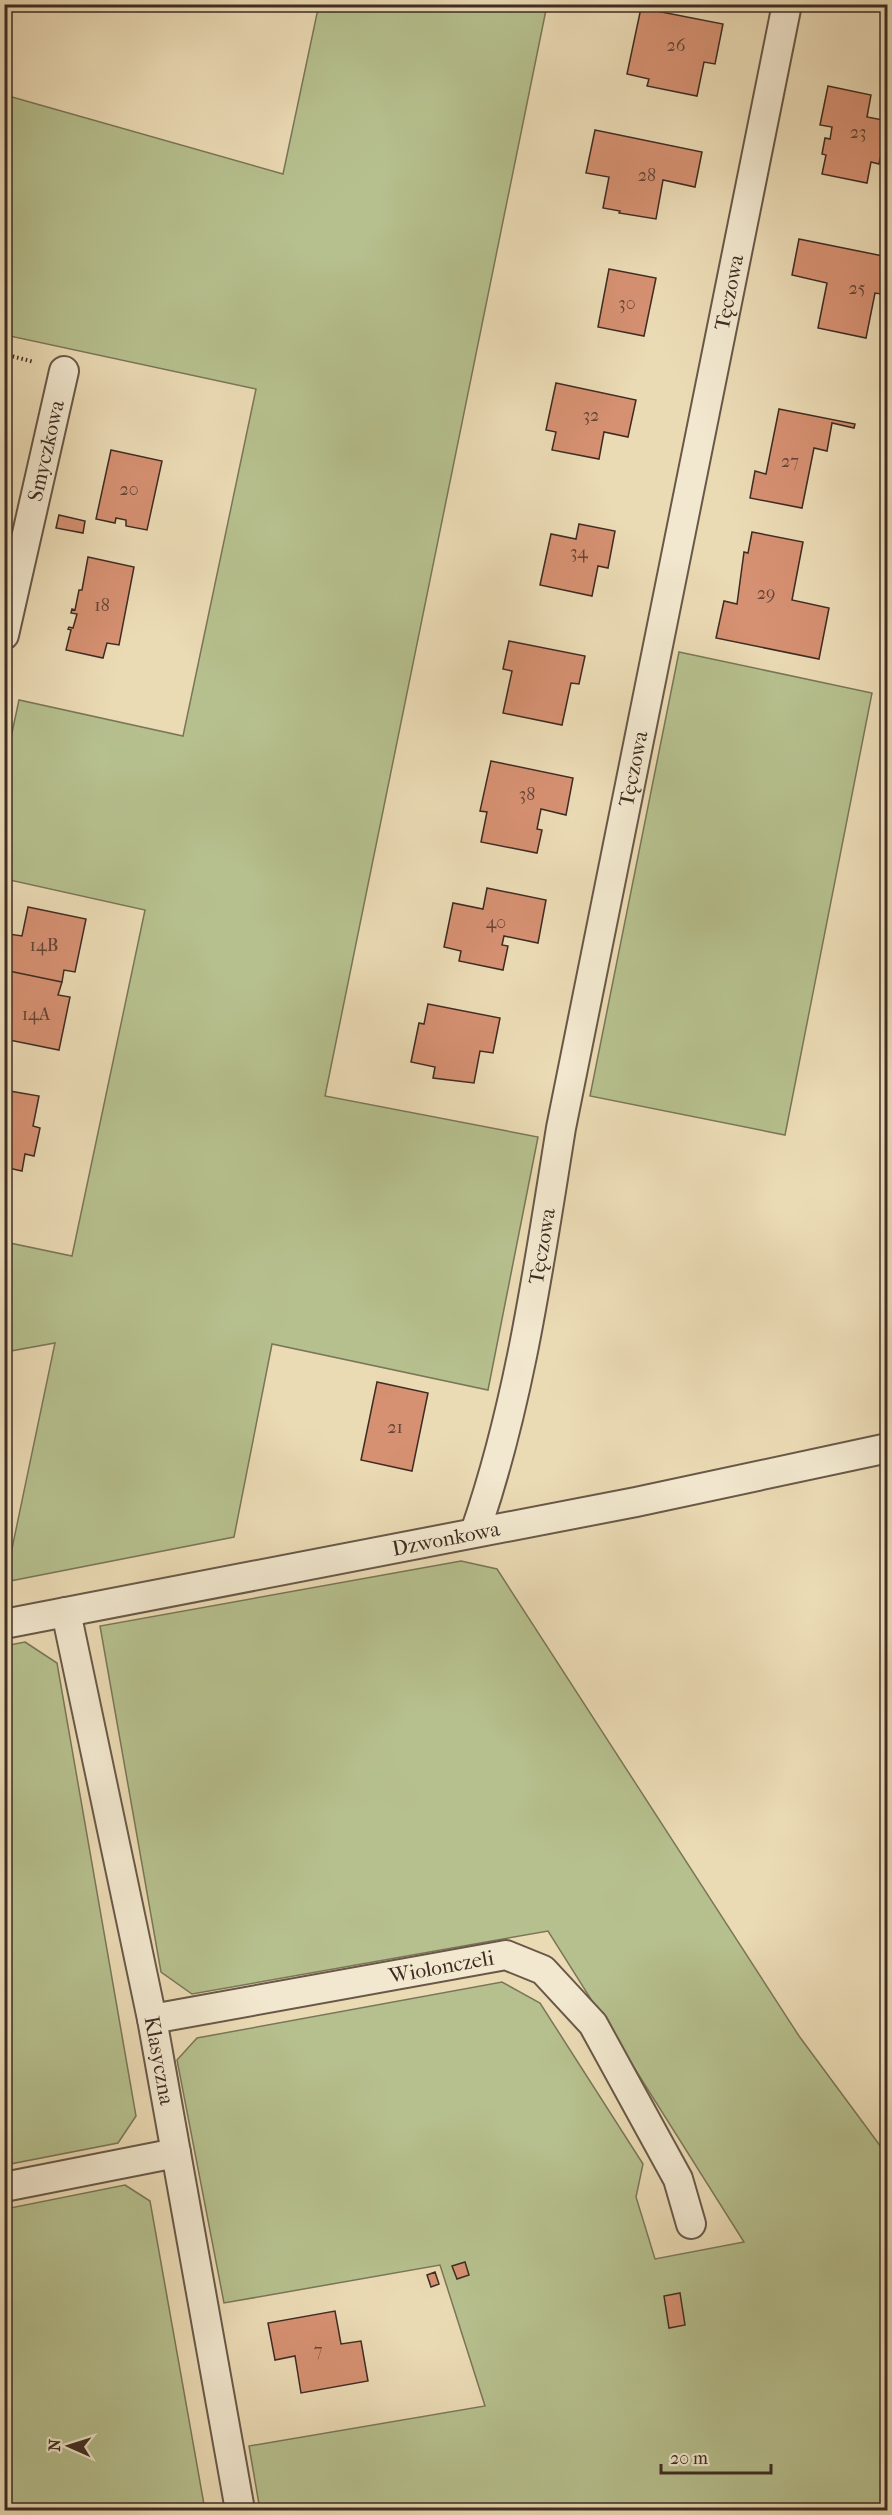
<svg xmlns="http://www.w3.org/2000/svg" width="892" height="2515" font-family="'IM FELL French Canon',serif">
  <style>
    .green { fill: #b6c08e; stroke: #7a7658; stroke-width: 1.5 }
    .building { fill: #d69172; stroke: #3e2c23; stroke-width: 1.5 }
    .lines { fill: none; stroke-linecap: round; stroke-linejoin: round }
    .minor-casing { stroke: #695848; stroke-width: 32 }
    .path { stroke: #3e2c23; stroke-width: 4; stroke-dasharray: 1.5 3; stroke-linecap: butt }
    .minor { stroke: #f2e8cf; stroke-width: 28 }
    .labels { text-anchor: middle; stroke-width: 4.5; stroke-linejoin: round; paint-order: stroke }
    .number-label { font-size: 18px; fill: #644537 }
    .street-label { font-size: 21px; fill: #3e2c23; stroke: #f2e8cf }
  </style>
  <rect width="100%" height="100%" fill="#ebdbb5"/>
  <filter id="stains"><feTurbulence type="fractalNoise" baseFrequency=".00333" numOctaves="4"/><feColorMatrix values="0 0 0 0 .2 0 0 0 0 .09 0 0 0 0 .02 0 0 0 .5 -.17"/></filter>
  <radialGradient id="worn" r=".72"><stop offset=".6" stop-color="#630" stop-opacity="0"/><stop offset="1" stop-color="#630" stop-opacity=".3"/></radialGradient>
  <path class="green" d="M319 4 547 5 325 1096 538 1137 488 1390 272 1344 234 1537 5 1582 55 1343 5 1352V1242L72 1256 145 910 5 879V765L19 700 183 736 256 389 5 335V95L283 174Z
    M679 652 872 693 785 1135 590 1096Z
    M461 1561 497 1569 799 2036 887 2155V2510H260L249 2446 485 2406 440 2265 224 2303 177 2060 197 2038 502 1982 540 2003 643 2164 636 2197 655 2259 744 2242 548 1931 192 1994 161 1972 100 1626Z
    M25 1642 57 1663 136 2116 118 2143 5 2165 4 1646Z
    M125 2185 150 2201 205 2510H9L4 2484 5 2209Z"/>
  <path class="building" d="M641 8 723 24 715 64 704 62 697 96 647 86 649 79 627 74Z
    M828 86 871 95 867 117 888 121 879 164 871 162 867 183 822 174 826 155 822 154 825 138 830 139 832 127 820 125Z
    M595 130 702 152 695 187 663 180 656 219 619 213 620 211 603 208 609 177 586 173Z
    M799 239 888 257V295L875 293 866 338 818 328 827 283 792 275Z
    M609 269 656 278 644 336 598 327Z
    M556 383 636 400 628 437 604 432 599 459 552 450 556 432 546 430Z
    M779 409 855 424 854 428 832 423 827 451 814 448 802 508 750 498 755 471 766 474Z
    M111 450 162 461 147 530 126 526V520L116 518 115 523 96 519Z
    M59 515 85 521 83 533 56 528Z
    M579 524 615 531 608 568 598 566 592 596 540 585 551 534 576 539Z
    M752 532 803 542 792 600 829 608 819 659 716 638 724 601 737 604 744 552 748 553Z
    M88 557 134 567 119 645 107 643 103 658 66 650 71 630 68 629 69 627 73 628 77 614 71 613 72 609 75 610 79 590H82Z
    M509 641 585 656 579 684 571 683 562 725 503 713 512 671 503 669Z
    M491 761 573 778 566 815 541 809 537 829 542 830 537 853 481 842 487 812 480 811Z
    M487 888 546 900 538 943 504 936 502 945 508 946 503 970 459 961 461 951 444 947 453 903 483 909Z
    M28 907 86 919 75 972 64 970 62 982 4 970V953L9 934 22 936Z
    M4 970 62 982 58 995 70 997 59 1050 4 1039 7 1009 4 1008Z
    M428 1004 500 1018 493 1053 480 1051 474 1083 433 1078 435 1067 411 1062 419 1023 424 1024Z
    M4 1090 39 1096 33 1126 40 1128 34 1156 25 1154 22 1171 4 1167Z
    M377 1382 428 1393 412 1471 361 1460Z
    M465 2262 469 2275 457 2279 452 2266Z
    M435 2272 439 2284 431 2287 427 2275Z
    M680 2293 685 2325 669 2328 664 2296Z
    M335 2311 341 2344 361 2341 368 2381 301 2393 295 2356 275 2360 268 2323Z"/>
  <g class="lines">
    <g class="minor-casing">
      <g id="minor">
        <path id="s1" d="M4 635 64 371"/>
        <path id="s2" d="M475 1532C520 1403 539 1264 561 1128L787 4"/>
        <path id="s3" d="M66 1612 152 2019 240 2510"/>
        <path id="s4" d="M4 1624 636 1502 888 1448"/>
        <path id="s5" d="M152 2019 506 1955 543 1970 593 2024 678 2179 691 2224"/>
        <path d="M4 2187 176 2153"/>
      </g>
    </g>
    <path class="path" d="M4 354 34 362"/>
    <use href="#minor" class="minor"/>
  </g>
  <g class="labels">
    <g class="number-label">
      <text x="676" y="51">26</text>
      <text x="858" y="138">23</text>
      <text x="647" y="181">28</text>
      <text x="857" y="294">25</text>
      <text x="627" y="309">30</text>
      <text x="591" y="421">32</text>
      <text x="790" y="467">27</text>
      <text x="129" y="495">20</text>
      <text x="579" y="558">34</text>
      <text x="766" y="599">29</text>
      <text x="102" y="611">18</text>
      <text x="527" y="800">38</text>
      <text x="496" y="928">40</text>
      <text x="44" y="951">14B</text>
      <text x="36" y="1020">14A</text>
      <text x="395" y="1433">21</text>
      <text x="318" y="2356">7</text>
    </g>
    <g class="street-label">
      <text dy="7" stroke="none"><textPath href="#s2" startOffset="1266">Tęczowa</textPath></text>
      <text dy="7" stroke="none"><textPath href="#s1" startOffset="189">Smyczkowa</textPath></text>
      <text dy="7" stroke="none"><textPath href="#s2" startOffset="780">Tęczowa</textPath></text>
      <text dy="7" stroke="none"><textPath href="#s2" startOffset="294">Tęczowa</textPath></text>
      <text dy="7" stroke="none"><textPath href="#s4" startOffset="450">Dzwonkowa</textPath></text>
      <text dy="7" stroke="none"><textPath href="#s5" startOffset="294">Wiolonczeli</textPath></text>
      <text dy="7" stroke="none"><textPath href="#s3" startOffset="458">Klasyczna</textPath></text>
    </g>
  </g>
  <rect width="892" height="2515" fill="none" stroke="#ebdbb5" stroke-width="24"/>
  <rect x="6" y="6" width="880" height="2503" fill="none" stroke="#3e2c23" stroke-width="3"/>
  <rect x="12" y="12" width="868" height="2491" fill="none" stroke="#3e2c23" stroke-width="1.5"/>
  <g transform="translate(69 2446) rotate(273)" stroke="#f2e8cf" stroke-width="4.5" paint-order="stroke">
  <path d="M0-4.5L10 22L0 15L-10 22Z" fill="#3e2c23"/>
  <text y="-9" font-size="16" font-weight="bold" text-anchor="middle" fill="#3e2c23">N</text>
  </g>
  <path d="M661 2464v9h110v-9" fill="none" stroke="#3e2c23" stroke-width="3"/>
  <text x="670" y="2464" font-size="18" fill="#3e2c23" stroke="#f2e8cf" stroke-width="4.5" paint-order="stroke">20 m</text>
  <rect width="100%" height="100%" filter="url(#stains)"/>
  <rect width="100%" height="100%" fill="url(#worn)"/>
</svg>
